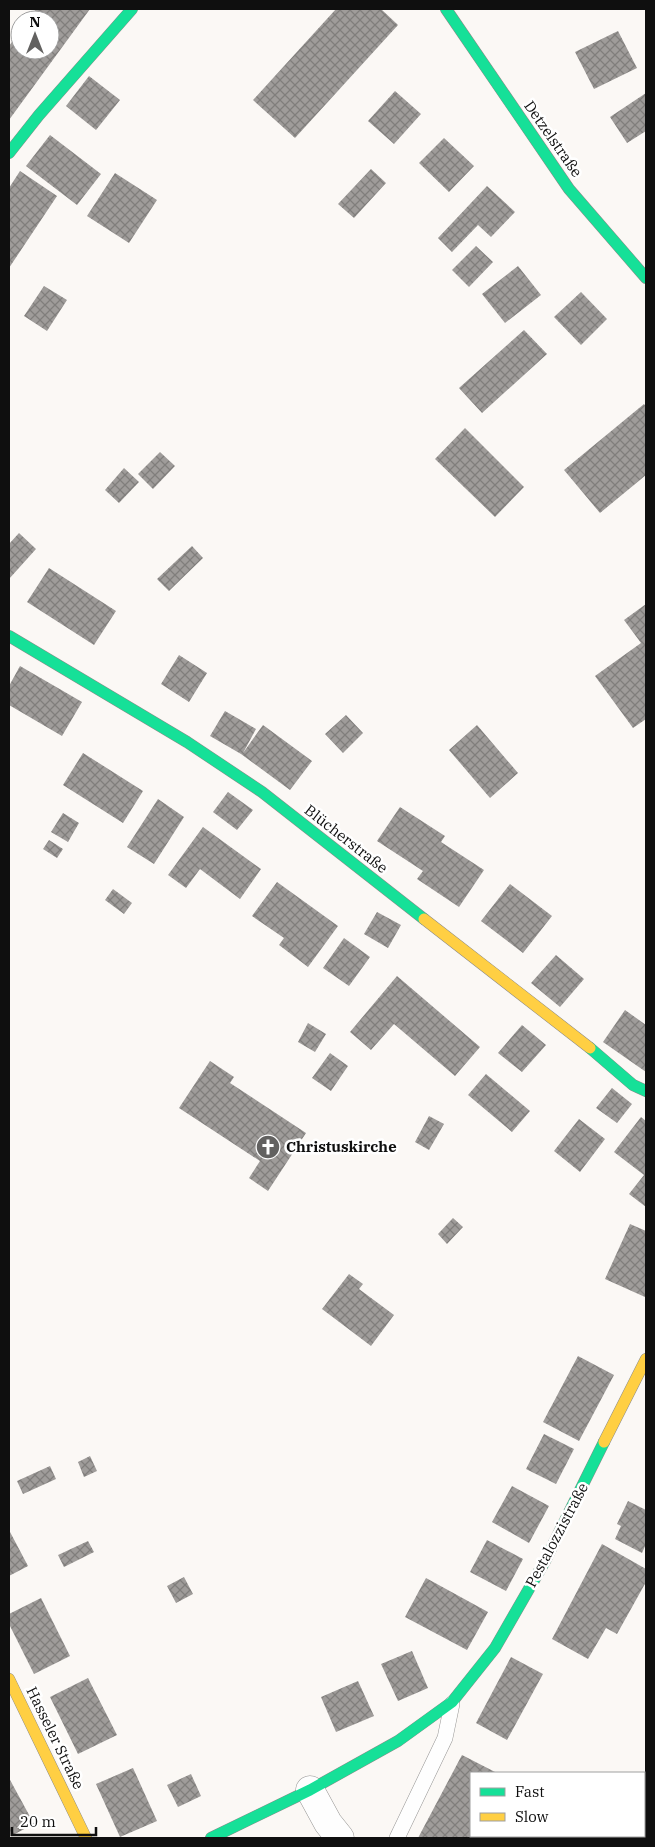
<svg xmlns="http://www.w3.org/2000/svg" width="655" height="1847" font-family="'IBM Plex Serif',serif">
  <style>
    .building { fill: url(#building-cross-hatch) }
    .lines { fill: none; stroke-linecap: round; stroke-linejoin: round }
    .lane-casing { stroke: #959493; stroke-width: 16 }
    .street-casing { stroke: #959493; stroke-width: 29 }
    .fast-casing { stroke: #8c8b89; stroke-width: 12 }
    .slow-casing { stroke: #8c8b89; stroke-width: 12 }
    .lane { stroke: #fefefe; stroke-width: 15 }
    .street { stroke: #fefefe; stroke-width: 28 }
    .fast { stroke: #16e098; stroke-width: 11 }
    .slow { stroke: #ffcf43; stroke-width: 11 }
    .labels { text-anchor: middle; stroke-width: 5; stroke-linejoin: round; paint-order: stroke }
    .street-label { font-size: 15px; fill: #0f0f0f; stroke: #fff }
    .poi-label { font-size: 15px; font-weight: bold; fill: #0f0f0f; stroke: #fff; text-anchor: start }
  </style>
  <defs>
    <pattern id="building-cross-hatch" width="8" height="8" patternUnits="userSpaceOnUse" patternTransform="scale(1.25)"><rect width="8" height="8" fill="#9f9c9a"/><path d="M0 0l8 8M0 8l8-8" fill="none" stroke="#807e7c"/></pattern>
  </defs>
  <rect width="100%" height="100%" fill="#fbf8f5"/>
  <path class="building" d="M36 9H90L9 120V46L20 31V50H50V20H28Z
    M336 9H381L398 25 295 138 253 100Z
    M618 31 637 68 594 89 575 52Z
    M89 76 120 100 96 130 66 106Z
    M395 91 421 114 394 144 368 121Z
    M646 93V131L627 143 610 117Z
    M50 135 101 174 77 205 26 166Z
    M444 138 474 166 449 192 419 163Z
    M371 169 386 183 354 218 338 204Z
    M20 171 57 196 9 268V188Z
    M115 173 157 200 129 243 87 216Z
    M487 186 515 212 491 237 478 225 452 252 438 238Z
    M476 246 493 262 469 287 452 270Z
    M518 266 541 295 505 323 482 294Z
    M44 286 67 300 47 331 24 316Z
    M581 292 607 319 581 345 554 317Z
    M524 330 547 354 482 413 459 388Z
    M644 404 646 407V475L600 513 564 470Z
    M465 428 524 487 495 517 435 459Z
    M160 452 175 466 153 489 138 474Z
    M124 468 139 482 119 503 105 490Z
    M19 533 36 549 9 579V544Z
    M192 546 203 558 169 591 157 579Z
    M49 568 116 611 94 645 27 602Z
    M646 604V719L633 728 595 676 641 643 624 620Z
    M179 655 207 673 189 702 161 684Z
    M20 666 82 702 62 736 9 705V686Z
    M225 711 256 729 243 753 263 725 312 761 290 790 241 754 210 736Z
    M346 715 363 733 343 753 325 734Z
    M477 725 518 773 490 798 449 750Z
    M83 753 143 791 123 823 63 785Z
    M228 792 253 810 237 830 213 812Z
    M158 799 184 817 154 864 127 847Z
    M400 807 445 836 441 842 484 870 459 907 417 879 423 871 377 841Z
    M63 813 79 823 68 842 51 832Z
    M203 827 261 869 240 899 200 869 186 888 168 875Z
    M49 840 63 849 57 858 43 849Z
    M277 882 338 926 308 967 279 945 284 938 252 916Z
    M510 884 552 916 523 953 481 921Z
    M113 889 132 903 124 914 105 900Z
    M377 912 401 925 388 948 364 934Z
    M344 938 370 957 349 986 323 968Z
    M556 955 584 979 560 1007 531 983Z
    M397 976 480 1047 455 1076 394 1024 371 1050 350 1032Z
    M625 1010 646 1025V1072L603 1042Z
    M308 1023 326 1034 315 1052 298 1042Z
    M522 1025 546 1045 522 1072 498 1053Z
    M330 1053 348 1066 331 1091 312 1078Z
    M210 1061 234 1077 230 1083 306 1133 268 1191 249 1178 260 1161 179 1108Z
    M486 1074 530 1111 512 1132 468 1095Z
    M612 1088 632 1104 617 1123 596 1108Z
    M429 1116 444 1124 429 1150 415 1142Z
    M641 1117 646 1121V1207L629 1194 644 1175 614 1152Z
    M579 1119 605 1139 580 1172 554 1151Z
    M453 1218 463 1227 447 1244 438 1234Z
    M630 1224 646 1231 645 1297 605 1279Z
    M349 1274 363 1284 359 1289 394 1315 371 1346 322 1309Z
    M578 1356 614 1375 579 1441 543 1422Z
    M544 1434 574 1449 556 1484 526 1469Z
    M90 1456 97 1471 84 1477 78 1462Z
    M50 1466 56 1479 23 1494 17 1481Z
    M512 1486 549 1506 529 1543 492 1522Z
    M628 1501 646 1510V1544L642 1553 615 1539 621 1526 617 1524Z
    M9 1530 28 1566 9 1576Z
    M487 1540 523 1559 506 1591 470 1572Z
    M88 1541 94 1552 64 1567 58 1555Z
    M602 1544 646 1569V1582L617 1634 606 1628 588 1659 552 1639Z
    M184 1577 193 1594 176 1603 167 1586Z
    M426 1578 488 1612 467 1650 405 1617Z
    M41 1598 70 1656 34 1674 9 1624V1614Z
    M412 1651 428 1688 398 1701 381 1664Z
    M511 1657 543 1674 507 1740 476 1723Z
    M88 1678 117 1735 78 1754 50 1697Z
    M358 1681 374 1716 336 1732 321 1697Z
    M462 1755 497 1773H471L472 1836 471 1838H418Z
    M133 1768 157 1821 120 1837 96 1784Z
    M191 1774 201 1796 178 1807 167 1785Z
    M9 1778 34 1824 9 1837Z"/>
  <g class="lines">
    <g class="lane-casing">
      <path id="lane" d="M397 1838 445 1738 452 1704"/>
    </g>
    <g class="street-casing">
      <path id="street" d="M310 1790 328 1823 340 1838"/>
    </g>
    <g class="fast-casing">
      <path id="fast" d="M446 9 569 189 646 278
        M9 153 39 115 132 9
        M9 636 187 742 262 792 424 919
        M590 1048 633 1085 646 1091
        M211 1838 310 1790 398 1741 452 1702 495 1648 545 1561 604 1442"/>
    </g>
    <g class="slow-casing">
      <path id="slow" d="M424 919 590 1048
        M604 1442 646 1359
        M9 1679 86 1838"/>
    </g>
    <use href="#lane" class="lane"/>
    <use href="#street" class="street"/>
    <use href="#fast" class="fast"/>
    <use href="#slow" class="slow"/>
  </g>
  <defs>
    <g id="church-disc" transform="scale(1.25)"><circle r="9.5" fill="#626160" stroke="#fff"/><path d="M-1.2-6h2.4v3.5h3.3v2.4h-3.3V6h-2.4V-.1h-3.3v-2.4h3.3Z" fill="#fff"/></g>
  </defs>
  <g fill-rule="evenodd">
    <use href="#church-disc" x="268" y="1147"/>
  </g>
  <g class="labels">
    <g class="street-label">
      <text transform="translate(553 139) rotate(55)" y="5">Detzelstraße</text>
      <text transform="translate(346 839) rotate(38)" y="5">Blücherstraße</text>
      <text transform="translate(557 1535) rotate(-62)" y="5">Pestalozzistraße</text>
      <text transform="translate(55 1738) rotate(64)" y="5">Hasseler Straße</text>
    </g>
    <g class="poi-label">
      <text x="286" y="1152">Christuskirche</text>
    </g>
  </g>
  <rect width="655" height="1847" fill="none" stroke="#0f0f0f" stroke-width="20"/>
  <rect x="470" y="1772" width="175" height="65" fill="#ffffff" stroke="#9f9f9f"/>
  <rect x="480" y="1788" width="25" height="8" fill="#16e098" stroke="#9f9f9f"/>
  <text x="515" y="1797" font-size="15" fill="#0f0f0f">Fast</text>
  <rect x="480" y="1813" width="25" height="8" fill="#ffcf43" stroke="#9f9f9f"/>
  <text x="515" y="1822" font-size="15" fill="#0f0f0f">Slow</text>
  <g transform="translate(35 35)"><circle r="24" fill="#ffffff" stroke="#9f9f9f"/>
  <path d="M0-4L9 19L0 12L-9 19Z" fill="#626160"/>
  <text y="-8" font-size="14" font-weight="bold" text-anchor="middle" fill="#0f0f0f">N</text>
  </g>
  <path d="M12 1827v8h84v-8" fill="none" stroke="#0f0f0f" stroke-width="2.5"/>
  <text x="20" y="1827" font-size="15" fill="#0f0f0f" stroke="#ffffff" stroke-width="4" paint-order="stroke">20 m</text>
</svg>
